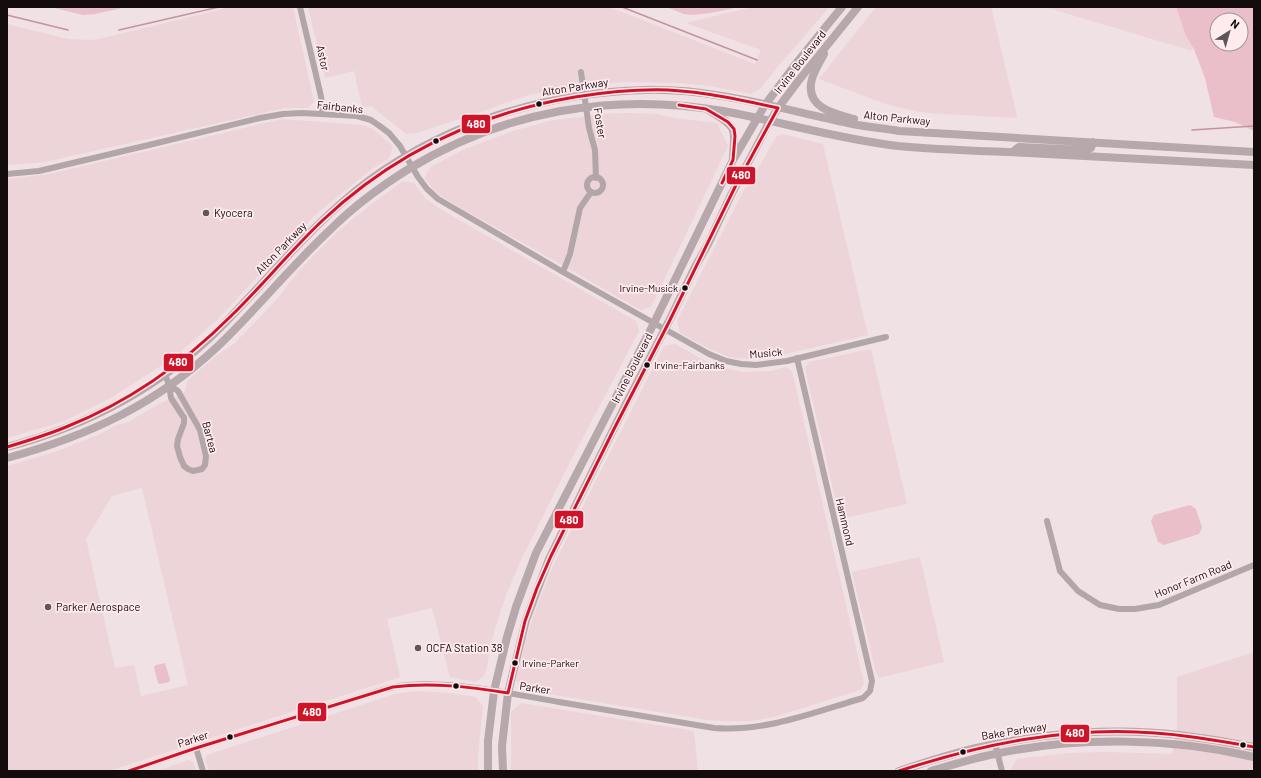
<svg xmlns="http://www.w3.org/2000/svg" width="1261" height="778" font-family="Barlow,sans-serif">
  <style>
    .built { fill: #edd4d9; fill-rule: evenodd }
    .green { fill: #eabfc9; fill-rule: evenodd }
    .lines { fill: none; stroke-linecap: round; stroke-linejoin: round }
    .stream { stroke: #c6929e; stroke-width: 1.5 }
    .minor { stroke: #b3a6a8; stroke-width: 6 }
    .major { stroke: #b7a8ab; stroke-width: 8 }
    .bus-1-casing { stroke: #ffeaee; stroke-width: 6 }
    .bus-1 { stroke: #cf1429; stroke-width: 3 }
    .bus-dot { fill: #130b0c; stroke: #ffeaee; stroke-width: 1.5 }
    .poi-dot { fill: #605658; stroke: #ffeaee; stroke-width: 1.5 }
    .labels { text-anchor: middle; stroke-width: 3.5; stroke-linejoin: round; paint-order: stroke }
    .bus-label { font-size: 10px; fill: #130b0c; stroke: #ffeaee; text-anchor: start }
    .street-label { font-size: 11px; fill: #130b0c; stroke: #ffeaee }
    .poi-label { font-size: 11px; fill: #130b0c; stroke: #ffeaee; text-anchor: start }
    .line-badge { stroke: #ffeaee; stroke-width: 1.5 }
    .badge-label { font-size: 11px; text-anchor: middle; font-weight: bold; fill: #fff }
  </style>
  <rect width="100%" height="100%" fill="#efe1e4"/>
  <path class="built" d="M231 7H293L314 102 308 108H285L45 162 7 165V24L68 39 90 40 99 39Z
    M308 7H609L755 64 761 50 686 23 753 7H829L798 44 783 60 760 89 751 94 710 86 680 83 627 82 594 84 528 95 481 112 417 133 406 134 371 106 362 107 354 71 325 78Z
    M876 7H991L1017 116 1016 118 928 113 905 109 883 103 819 79Z
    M1045 7H1176L1186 36 1194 49 1189 50Z
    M626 113 657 114 674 118 717 123 728 146 651 307 641 310 442 197 433 189 425 178 430 167 463 150 510 132 549 121 602 114Z
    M282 119 362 125 373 129 393 146 389 158 369 171 314 216 218 319 175 357 109 399 62 422 7 438V179L49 174Z
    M783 134 823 144 868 335 768 358 751 359 729 357 710 349 680 333 677 321 744 190 754 176 776 137Z
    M403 181 414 183 425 198 445 212 636 321 639 331 569 464 520 562 506 595 494 632 485 675 476 682 450 677 432 608 387 619 400 677 109 771 7 770V466L55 452 100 434 117 425 128 422 159 404 185 392 187 381 217 355 234 344 279 297 296 274 328 241 343 227 369 206ZM142 488 188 685 141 696 134 665 115 668 86 539 112 496Z
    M675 344 702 359 720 367 744 372 771 371 786 367 792 371 864 683 860 690 774 717 750 721H723L708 720 524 690 516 681 525 642 534 614 552 568 664 346Z
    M871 349 907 504 840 519 805 368 809 362Z
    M920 557 944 662 879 678 875 669 852 572Z
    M1254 652V771H1012L1011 769 1017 759 1069 753 1107 752 1172 754 1177 728V677Z
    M416 691 449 693 476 697 483 706 478 756V771H209L205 759 207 755 395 694Z
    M521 703 694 731 698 771H511V712Z
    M189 760 193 762 196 771H157Z"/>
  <path class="green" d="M51 7H126L95 14 83 15Z
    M666 7H739C725 10 697 17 684 14 678 12 672 9 666 7Z
    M1176 7H1254V131L1235 122 1214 117 1205 78 1194 49 1186 36ZM1217 20H1241V44H1217Z
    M1190 505 1196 509 1202 528 1199 534 1164 545 1158 542 1151 521 1154 515Z
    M165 663 170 680 169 682 160 684 158 683 154 667 156 665Z"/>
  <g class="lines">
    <path class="stream" d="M622 7 757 60
      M7 15 68 30
      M119 30 219 7
      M1192 130 1254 126"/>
    <path class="minor" d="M300 7 320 92 322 102V114
      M581 72 589 128 595 150 596 178
      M7 174 39 171 153 144 260 118 283 114 302 113 357 116 371 120 381 127 389 133 400 146 418 177 427 189 438 199 563 272 709 354 726 361 741 364 756 365 787 361 886 337
      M587 185a8 8 0 1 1 16 0a8 8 0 1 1-16 0Z
      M563 272 570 254 580 208 591 192
      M165 374 169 385 171 398 184 418V423L178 439 177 446 180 457 184 466 188 469 193 471 202 469 205 465 206 456 200 430 178 391 169 385
      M1047 521 1060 571 1078 591 1100 605 1119 609H1135L1159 605 1254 565
      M995 744 1002 771
      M196 748 203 771
      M129 771 196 748 367 695C381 690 394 686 408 685 456 681 512 694 559 702 611 711 663 719 714 728 766 732 815 712 863 698L870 691 872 681 797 358"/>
    <path class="major" d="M824 54C820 62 814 71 812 79 804 107 834 114 854 119
      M710 111C737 127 735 127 733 157
      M1014 152 1015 150 1019 147 1085 150 1091 148 1093 142
      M7 447C87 426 163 386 221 327 265 282 305 233 353 193 434 127 539 93 644 90 713 88 781 109 848 123 865 127 882 128 899 131L1254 152
      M7 458C88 436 155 405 217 347 257 309 291 266 331 229 354 206 380 187 407 170 503 111 612 92 723 111 782 122 838 139 898 146 941 150 985 151 1028 153 1103 157 1179 161 1254 165
      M488 771V741L494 691 507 637 516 607 536 553 654 323 733 160 765 105 798 61 842 7
      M503 771 502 746 508 693 526 620 549 559 626 404 670 319 695 267 708 244 731 195 770 121 778 108 799 80 858 7
      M899 771C926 762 953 753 981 747 1044 733 1115 727 1179 735 1204 738 1229 742 1254 747
      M931 771C952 765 974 758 995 754 1078 736 1172 738 1254 757"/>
    <g class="bus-1-casing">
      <path id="bus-1" d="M679 105 706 109 728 122 734 129 735 136 733 160 722 183
        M7 447C27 441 47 435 66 427 129 402 183 364 231 316 263 285 291 250 323 220 394 153 480 113 575 97 606 92 637 89 668 90 705 92 742 100 778 108L735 187 669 322 614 429 551 556 537 588 525 621 508 693C470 687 432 682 393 687L196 748 129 771
        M899 771C982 744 1068 726 1155 733 1188 735 1221 741 1254 747"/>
    </g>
    <use href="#bus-1" class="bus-1"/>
  </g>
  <g class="bus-dot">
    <circle cx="539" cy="104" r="3.5"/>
    <circle cx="436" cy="141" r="3.5"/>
    <circle cx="685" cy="288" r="3.5"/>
    <circle cx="647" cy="365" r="3.5"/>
    <circle cx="515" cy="663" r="3.5"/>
    <circle cx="456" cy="686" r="3.5"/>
    <circle cx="230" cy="737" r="3.5"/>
    <circle cx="1243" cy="745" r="3.5"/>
    <circle cx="963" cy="752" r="3.5"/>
  </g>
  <g class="poi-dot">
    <circle cx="206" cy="213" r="4"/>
    <circle cx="48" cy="607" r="4"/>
    <circle cx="418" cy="648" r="4"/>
  </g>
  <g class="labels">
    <g class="bus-label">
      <text x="678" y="292" text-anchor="end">Irvine-Musick</text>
      <text x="654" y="369">Irvine-Fairbanks</text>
      <text x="522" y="667">Irvine-Parker</text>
    </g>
    <g class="street-label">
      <text transform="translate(323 58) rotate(77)" y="4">Astor</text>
      <text transform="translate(800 62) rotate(-52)" y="4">Irvine Boulevard</text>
      <text transform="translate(575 87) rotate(-9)" y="4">Alton Parkway</text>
      <text transform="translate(340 107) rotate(6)" y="4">Fairbanks</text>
      <text transform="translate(897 118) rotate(6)" y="4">Alton Parkway</text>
      <text transform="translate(600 123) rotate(80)" y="4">Foster</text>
      <text transform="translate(281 248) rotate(-46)" y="4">Alton Parkway</text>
      <text transform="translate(766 353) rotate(-5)" y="4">Musick</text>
      <text transform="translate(632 368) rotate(-63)" y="4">Irvine Boulevard</text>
      <text transform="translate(210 437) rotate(75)" y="4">Bartea</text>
      <text transform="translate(845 522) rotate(77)" y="4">Hammond</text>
      <text transform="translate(1193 579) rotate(-22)" y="4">Honor Farm Road</text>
      <text transform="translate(535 688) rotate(9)" y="4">Parker</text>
      <text transform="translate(1014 731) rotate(-9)" y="4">Bake Parkway</text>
      <text transform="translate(193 739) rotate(-18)" y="4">Parker</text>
    </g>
    <g class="poi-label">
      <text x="214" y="217">Kyocera</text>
      <text x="56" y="611">Parker Aerospace</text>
      <text x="426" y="652">OCFA Station 38</text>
    </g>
  </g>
  <g class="line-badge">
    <rect x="461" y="114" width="30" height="20" rx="4" fill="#cf1429"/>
    <rect x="726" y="166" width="30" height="19" rx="4" fill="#cf1429"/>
    <rect x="163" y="353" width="31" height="19" rx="4" fill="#cf1429"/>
    <rect x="554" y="510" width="30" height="19" rx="4" fill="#cf1429"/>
    <rect x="297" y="702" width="30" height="20" rx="4" fill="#cf1429"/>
    <rect x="1060" y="724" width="30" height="19" rx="4" fill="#cf1429"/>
  </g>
  <g class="badge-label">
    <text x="476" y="128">480</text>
    <text x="741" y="179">480</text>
    <text x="178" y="366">480</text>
    <text x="569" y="524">480</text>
    <text x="312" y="716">480</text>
    <text x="1075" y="737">480</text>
  </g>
  <rect width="1261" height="778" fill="none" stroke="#130b0c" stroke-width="16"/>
  <g transform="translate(1229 32) rotate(37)"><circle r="19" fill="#ffeaee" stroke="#a19194"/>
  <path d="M0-3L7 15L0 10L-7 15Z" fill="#605658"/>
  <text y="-6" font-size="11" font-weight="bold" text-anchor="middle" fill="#130b0c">N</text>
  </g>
</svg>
